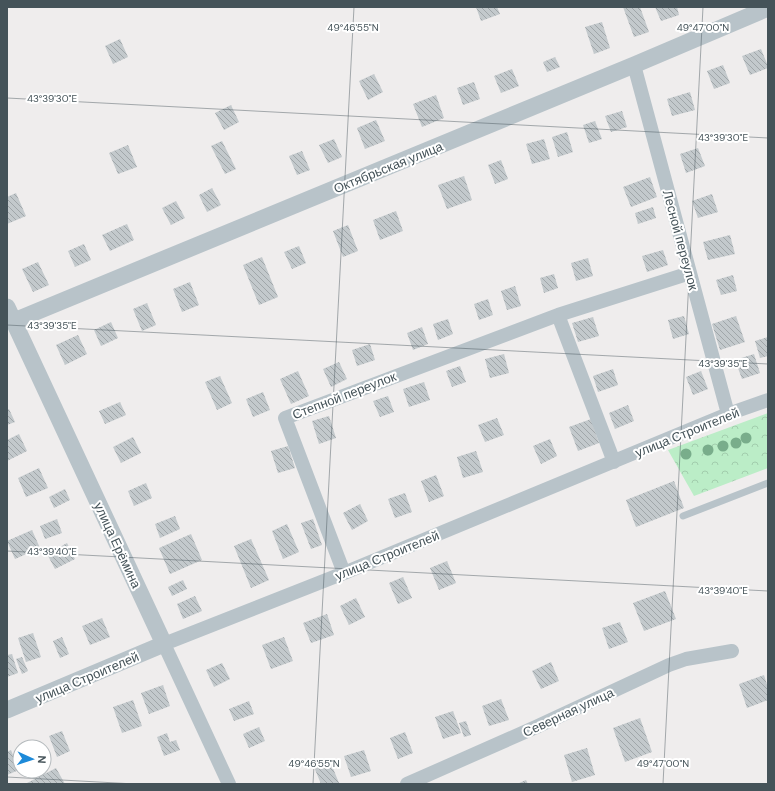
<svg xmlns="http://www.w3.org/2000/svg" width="775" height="791" font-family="'DM Sans',sans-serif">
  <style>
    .forest { fill: url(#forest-crowns) }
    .building { fill: url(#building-back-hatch) }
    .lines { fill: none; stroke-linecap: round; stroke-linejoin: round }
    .service { stroke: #b8c3c9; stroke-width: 7 }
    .minor { stroke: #b8c3c9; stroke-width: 14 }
    .tertiary { stroke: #b8c3c9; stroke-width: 17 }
    .tree { fill: #79ad8b }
    .ticks { fill: none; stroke: #455359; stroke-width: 1; stroke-opacity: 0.45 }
    .labels { text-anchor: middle; stroke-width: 4; stroke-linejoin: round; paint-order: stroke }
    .street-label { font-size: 13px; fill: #455359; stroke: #fff }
    .ticks-label { font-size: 10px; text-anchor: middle; fill: #455359; stroke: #fff; stroke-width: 4; stroke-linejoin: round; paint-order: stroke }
  </style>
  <defs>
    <pattern id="forest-crowns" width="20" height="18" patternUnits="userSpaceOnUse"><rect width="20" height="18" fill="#bbedc7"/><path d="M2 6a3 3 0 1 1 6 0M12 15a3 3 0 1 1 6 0" fill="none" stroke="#a2cdad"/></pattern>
    <pattern id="building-back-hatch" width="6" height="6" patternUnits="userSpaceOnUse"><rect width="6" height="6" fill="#c3c9cc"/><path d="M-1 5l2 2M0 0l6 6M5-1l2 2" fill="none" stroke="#a0a6a9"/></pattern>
  </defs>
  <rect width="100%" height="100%" fill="#efeded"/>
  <path class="forest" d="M768 413V468L694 496 668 450Z"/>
  <path class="building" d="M476 7H497L500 14 481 21Z
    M623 7H640L649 32 634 37Z
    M655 7H677L679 15 661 21Z
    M602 22 610 48 594 54 585 27Z
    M120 39 128 57 113 64 105 46Z
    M761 49 768 66V68L750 75 742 56Z
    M555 57 560 67 547 72 543 62Z
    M723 65 730 83 714 89 707 71Z
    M512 69 519 86 501 93 494 76Z
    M374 74 383 92 368 100 359 81Z
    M474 82 480 99 463 105 457 88Z
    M690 92 695 110 672 116 667 99Z
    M436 95 444 118 422 127 413 104Z
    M231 105 239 122 224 130 215 113Z
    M622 111 627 127 611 132 605 116Z
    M376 120 385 141 365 149 357 128Z
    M595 121 602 139 589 143 583 125Z
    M567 132 573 152 558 157 552 137Z
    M334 139 342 157 328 163 319 145Z
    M544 139 550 159 532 164 526 144Z
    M222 141 236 169 225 174 211 146Z
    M128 145 137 167 118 174 109 153Z
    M698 148 705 166 686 173 680 154Z
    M302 151 310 170 297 175 289 156Z
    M501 160 508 179 495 184 488 165Z
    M464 176 472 200 447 209 438 185Z
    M650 177 657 197 631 207 623 187Z
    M212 188 221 205 207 212 199 195Z
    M16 193 26 216 7 224V197Z
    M712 194 718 212 698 218 692 201Z
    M176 201 185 218 171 225 162 208Z
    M653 207 656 218 638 224 635 213Z
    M396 211 403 231 380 240 373 220Z
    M127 224 134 240 110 251 102 235Z
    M348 225 358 251 343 257 333 231Z
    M730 235 735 254 708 260 703 242Z
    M84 244 91 260 75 267 68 251Z
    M299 246 306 263 292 269 284 252Z
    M663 250 668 265 647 272 642 256Z
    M262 257 278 297 259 305 243 265Z
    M588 258 593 276 576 281 571 263Z
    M38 262 49 285 33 292 22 269Z
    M554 274 558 288 544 293 540 278Z
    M733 275 737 291 721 295 716 280Z
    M190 282 199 305 182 312 173 289Z
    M515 286 521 306 507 310 501 291Z
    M488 299 493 315 479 320 474 304Z
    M147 303 156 325 142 331 133 309Z
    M684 316 689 334 673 339 668 320Z
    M736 316 745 342 720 350 712 324Z
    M593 317 599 336 578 342 572 323Z
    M448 319 453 334 438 340 433 324Z
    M111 322 118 338 101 346 94 330Z
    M422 327 428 344 413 350 407 333Z
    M78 335 87 354 65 365 56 345Z
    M768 337V356L760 358 755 341Z
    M370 344 375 360 357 366 352 350Z
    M504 354 509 373 490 378 485 359Z
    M754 354 760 373 742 379 735 360Z
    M339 362 347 379 331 387 323 369Z
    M460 366 466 382 452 387 446 371Z
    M613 369 618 385 598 392 593 376Z
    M298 371 309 396 291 404 280 379Z
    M701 371 708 389 693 395 686 377Z
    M220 376 232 403 217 410 205 382Z
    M424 382 430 400 409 407 403 389Z
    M263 392 270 410 253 417 246 399Z
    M388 396 394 412 380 417 373 401Z
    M120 402 126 415 105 424 99 411Z
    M628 405 634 421 615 429 609 413Z
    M9 409 15 422 7 425V410Z
    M329 416 336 438 319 444 312 421Z
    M497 418 504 435 485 442 478 425Z
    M591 419 599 443 578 451 569 427Z
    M19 434 27 451 7 461V440Z
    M133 437 141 453 121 463 113 447Z
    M550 439 557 456 541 464 533 446Z
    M288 446 295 468 278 473 271 451Z
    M476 451 483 472 463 478 457 457Z
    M39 468 48 488 26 497 18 478Z
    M436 475 444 496 429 502 421 481Z
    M674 481 684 508 636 527 626 500Z
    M146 483 152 498 134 506 128 491Z
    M65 489 70 500 54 508 49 497Z
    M405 493 412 512 395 518 388 499Z
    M360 504 368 521 352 530 343 513Z
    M175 516 180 529 160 538 155 524Z
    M57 519 62 533 45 539 40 526Z
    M313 519 322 545 311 549 301 523Z
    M287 524 299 552 283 559 272 531Z
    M32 530 40 548 15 559 7 541Z
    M191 534 202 560 170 574 159 548Z
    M251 539 269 580 251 588 234 546Z
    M67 543 75 559 55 569 47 554Z
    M447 561 456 583 439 590 430 568Z
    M403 577 412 598 398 604 389 583Z
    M183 580 187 589 172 596 168 587Z
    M665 591 676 619 644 631 633 603Z
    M195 596 202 611 183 619 177 604Z
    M356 598 365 617 349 625 340 606Z
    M327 614 334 635 311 643 303 623Z
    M102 618 110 637 90 645 82 626Z
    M620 622 628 642 609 649 602 628Z
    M33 633 41 657 26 662 18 638Z
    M62 637 69 654 60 658 53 641Z
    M284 637 293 661 271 669 262 645Z
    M12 654 18 673 7 677V655Z
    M22 657 28 671 22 674 16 659Z
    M551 662 559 681 541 689 532 671Z
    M222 663 230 679 214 687 206 670Z
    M764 675 768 688V700L747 708 739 684Z
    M163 685 170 706 149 714 141 693Z
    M501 699 509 720 489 726 482 706Z
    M133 700 142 726 122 733 113 707Z
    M249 701 254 714 234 721 229 709Z
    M453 711 461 733 443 739 435 717Z
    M640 718 652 752 625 762 613 728Z
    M466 721 471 735 464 737 459 723Z
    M259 727 265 741 249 748 243 734Z
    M62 731 70 751 57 757 49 736Z
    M405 732 413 753 398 759 390 738Z
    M167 733 170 742 176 740 180 750 164 756 157 737Z
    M587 748 595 775 572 782 564 755Z
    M11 750 19 770 7 775V752Z
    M364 750 371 771 351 777 344 756Z
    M330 761 339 783 321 784 314 767Z
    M56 768 65 784H25Z
    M526 780 528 784H517Z"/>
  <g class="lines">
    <path class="service" d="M683 516 768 483"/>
    <path class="minor" d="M634 65 728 414
      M558 315 614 462
      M344 573 285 418 558 315 690 273
      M229 784 164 644 344 573 728 414 768 400
      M407 784 536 727 669 665 686 659 732 651"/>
    <path class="tertiary" d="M7 307 164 644 7 710
      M14 321 634 65 768 8"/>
  </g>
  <g class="tree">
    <circle cx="746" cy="438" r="5.5"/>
    <circle cx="736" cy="443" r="5.5"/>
    <circle cx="723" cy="446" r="5.5"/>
    <circle cx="708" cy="450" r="5.5"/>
    <circle cx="686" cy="454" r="5.5"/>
  </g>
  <path class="ticks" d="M7 98 768 138M7 325 768 364M7 551 768 591M7 777 135 784M313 784 354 7M663 784 703 7"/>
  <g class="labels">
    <g class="street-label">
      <text transform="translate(388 167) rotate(-22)" y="5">Октябрьская улица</text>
      <text transform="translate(681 240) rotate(75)" y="5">Лесной переулок</text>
      <text transform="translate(344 395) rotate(-21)" y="5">Степной переулок</text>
      <text transform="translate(687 432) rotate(-22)" y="5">улица Строителей</text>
      <text transform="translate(118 545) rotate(65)" y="5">улица Ерёмина</text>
      <text transform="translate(387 555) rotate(-22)" y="5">улица Строителей</text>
      <text transform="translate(87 677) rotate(-23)" y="5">улица Строителей</text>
      <text transform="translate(568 712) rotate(-25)" y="5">Северная улица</text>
    </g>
  </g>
  <g class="ticks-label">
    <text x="353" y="31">49°46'55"N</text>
    <text x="703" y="31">49°47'00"N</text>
    <text x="52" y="102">43°39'30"E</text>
    <text x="723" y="141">43°39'30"E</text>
    <text x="52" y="329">43°39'35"E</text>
    <text x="723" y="367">43°39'35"E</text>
    <text x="52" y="555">43°39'40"E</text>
    <text x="723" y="594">43°39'40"E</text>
    <text x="314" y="767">49°46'55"N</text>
    <text x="663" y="767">49°47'00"N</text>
  </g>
  <rect width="775" height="791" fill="none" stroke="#455359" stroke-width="16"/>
  <g transform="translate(32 759) rotate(93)"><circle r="19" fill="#ffffff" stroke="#b5babd"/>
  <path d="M0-3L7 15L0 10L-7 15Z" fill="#1d8ad9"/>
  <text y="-6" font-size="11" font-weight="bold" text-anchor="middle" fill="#455359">N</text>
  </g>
</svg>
